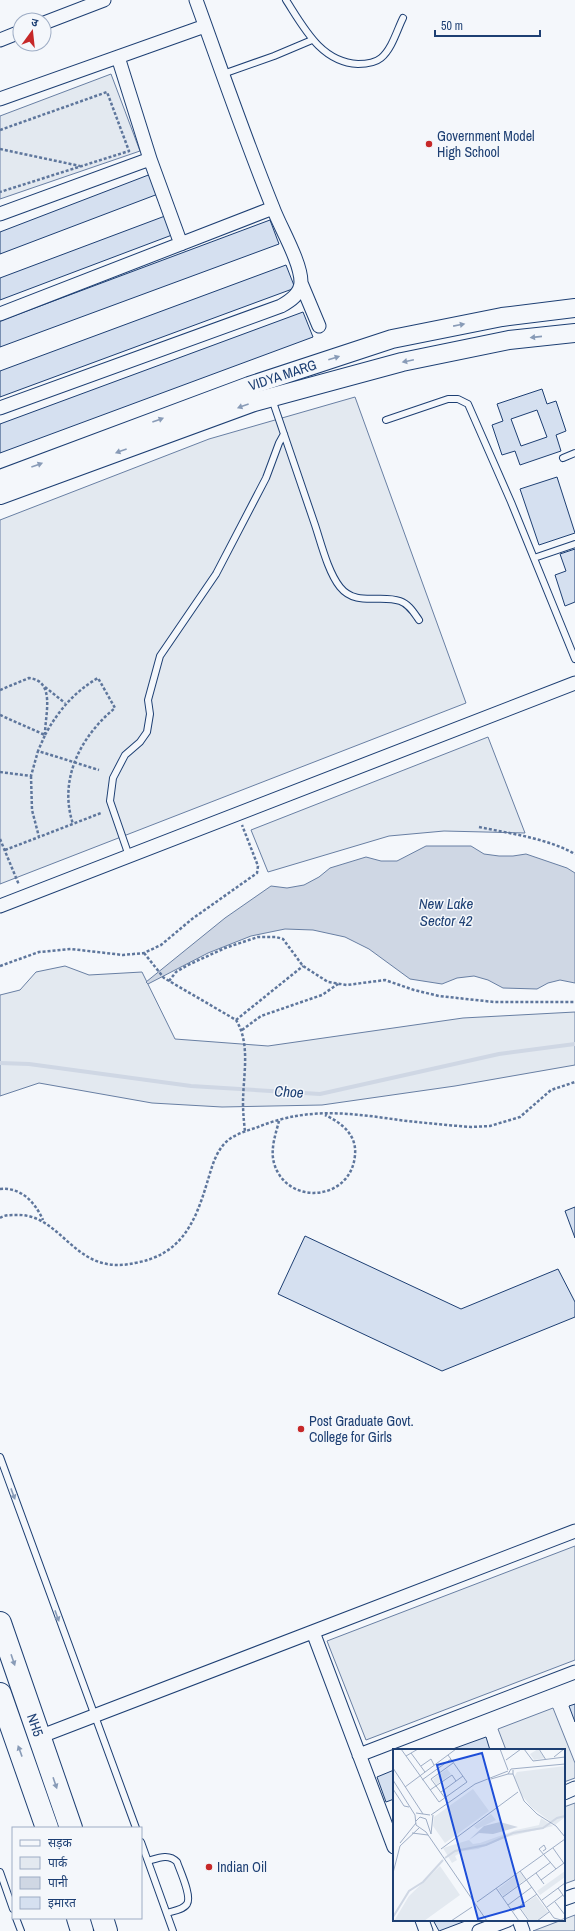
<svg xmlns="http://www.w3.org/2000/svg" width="575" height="1931" font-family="'Archivo Narrow','Noto Sans Devanagari',sans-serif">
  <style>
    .green { fill: #e3e9f0; stroke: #687fa3 }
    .water { fill: #cfd7e4; stroke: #687fa3 }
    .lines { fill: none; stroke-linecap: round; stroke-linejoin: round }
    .stream { stroke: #cfd7e4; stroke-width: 4 }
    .building { fill: #d5e0f0; stroke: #1d3f73; fill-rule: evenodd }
    .lane-casing { stroke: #1d3f73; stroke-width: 8 }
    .street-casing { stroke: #1d3f73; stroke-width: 15 }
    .secondary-casing { stroke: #1d3f73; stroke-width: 20 }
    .highway-casing { stroke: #1d3f73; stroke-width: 24 }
    .path { stroke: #5e769c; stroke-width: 2.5; stroke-dasharray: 3 2; stroke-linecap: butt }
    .lane { stroke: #f4f7fb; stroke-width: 6 }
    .street { stroke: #f4f7fb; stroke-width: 13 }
    .secondary { stroke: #f4f7fb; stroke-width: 18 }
    .highway { stroke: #f4f7fb; stroke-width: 22 }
    .oneway { fill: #889bb7 }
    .poi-dot { fill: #c62828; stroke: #f4f7fb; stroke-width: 1.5 }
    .labels { text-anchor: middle; stroke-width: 3; stroke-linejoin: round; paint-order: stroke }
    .poi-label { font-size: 14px; fill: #1d3f73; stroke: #f4f7fb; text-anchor: start }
    .street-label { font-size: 14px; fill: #1d3f73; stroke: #f4f7fb }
    .water-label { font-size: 15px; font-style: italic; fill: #1d3f73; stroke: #f4f7fb }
    .inset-river { fill: none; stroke: #cfd7e4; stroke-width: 2 }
    .inset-road { fill: none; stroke: #9eadc5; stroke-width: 1 }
    .view { fill: #1d4ed8; fill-opacity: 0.15; stroke: #1d4ed8; stroke-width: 2 }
    .inset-edge { fill: none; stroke: #1d3f73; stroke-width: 2 }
  </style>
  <rect width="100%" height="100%" fill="#f4f7fb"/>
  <path class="green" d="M111 74 140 151 0 199V116Z
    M355 397 466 703 0 884V520L209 439Z
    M488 737 525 833 444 831 389 836 268 872 251 830Z
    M65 966 89 975 142 972 175 1039 268 1046 463 1018 575 1012V1065L455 1086 322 1105 222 1107 152 1103 39 1083 0 1096V995L20 990 36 972Z
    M575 1546V1660L366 1740 327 1641Z
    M553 1708 575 1763V1778L564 1782V1750H506L498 1729Z
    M575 1803V1880L564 1884V1807Z
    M575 1915V1931H533Z"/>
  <path class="water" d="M426 846H471L484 854 499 856H513L526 854 567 868 575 873V983L560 980 548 983 537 989 503 988 488 980 474 976 457 978 442 984 410 979 369 949 345 937 313 930 285 929 251 936 208 953 148 984 146 982 225 918 271 886 287 888 304 885 319 877 330 868 366 857 381 861H397Z"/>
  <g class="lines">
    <path class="stream" d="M0 1063 29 1064 191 1086 320 1094 499 1054 575 1044"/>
  </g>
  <path class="building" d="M151 174 158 194 0 254V232Z
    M165 216 172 235 0 300V278Z
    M270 220 279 244 0 347V321Z
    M286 265 295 288 0 397V371Z
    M303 312 313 337 0 453V424Z
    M542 389 547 404 556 401 566 431 556 435 561 451 520 465 515 451 502 455 492 425 503 421 497 404ZM537 410 547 437 521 446 511 419Z
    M557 477 575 533 539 545 520 489Z
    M575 549V602L565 606 555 575 566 571 560 554Z
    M575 1207V1238L565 1211Z
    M305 1236 461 1309 558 1269 575 1302V1317L442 1371 278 1294Z
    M575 1704V1722L569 1706Z
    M486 1737 490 1750H450Z
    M394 1770V1799L386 1802 377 1777Z
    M433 1920H468L439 1931Z"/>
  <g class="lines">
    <g class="lane-casing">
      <path id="lane" d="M286 0C304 28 321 62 358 64 366 64 375 63 381 58 392 49 397 30 403 18
        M223 74 274 56 312 40
        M272 399C286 441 301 483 315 525 321 543 328 572 340 587 356 607 380 594 400 601 409 604 414 613 419 620
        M386 420 448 399H458L468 404 511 502 575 659
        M563 458 575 453
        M534 558 575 544
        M129 856 110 801 113 778 125 755 140 742 147 732 150 714 148 700 160 656 216 574 266 478 279 443 284 434
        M0 1457 136 1828
        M141 1842 173 1931
        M148 1861C158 1858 169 1853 177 1862 180 1871 192 1896 187 1904 183 1910 173 1911 167 1913
        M0 1872 13 1909
        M16 1918 21 1931"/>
    </g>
    <g class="street-casing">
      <path id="street" d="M44 23 104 0
        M0 40 20 32
        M118 57 150 159
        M0 99 205 26
        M0 214 150 159 181 244
        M301 283 319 326
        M0 314 273 208
        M0 408 281 306C290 301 301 294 301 282 301 262 280 227 273 208 245 139 221 69 196 0
        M0 906 575 683
        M313 1632 394 1847
        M39 1737 575 1531
        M359 1755 575 1672
        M564 1793 575 1788
        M564 1899 575 1895
        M422 1920 426 1931
        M519 1920 523 1931
        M479 1931 508 1920"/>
    </g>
    <g class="secondary-casing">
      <g id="secondary">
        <path id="s1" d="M0 479 249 386 392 339 502 317 575 308"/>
        <path d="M0 495 254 402 402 362 509 340 575 333"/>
      </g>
    </g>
    <g class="highway-casing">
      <g id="highway">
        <path id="s2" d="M0 1623 71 1828"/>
        <path d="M0 1694 47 1828"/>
        <path d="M78 1918 82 1931"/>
        <path d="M102 1918 106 1931"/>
      </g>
    </g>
    <path class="path" d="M0 130 107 92 129 151 0 192
      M0 149 80 166
      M45 687 65 703
      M0 690 29 678C56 681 45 715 45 734
      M0 715 45 735 38 751
      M45 735C58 711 74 692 98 678L115 708C81 736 58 779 73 824
      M0 772 31 776 38 751 99 770
      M31 776 32 810 39 837 101 813
      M479 827C512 834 546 838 575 854
      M0 839 19 885
      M5 850 39 837
      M144 953 164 978 236 1020C251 1044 243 1076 243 1103 243 1113 244 1122 245 1132
      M0 966 39 952 71 949 123 955 144 953 161 945 192 919 257 873 258 866 242 825
      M169 981 176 972 188 965 225 948 258 937H276L283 939 303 966 328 982 347 985 385 980 414 990 439 996 494 1002H575
      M236 1020 303 966
      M242 1030 261 1016 322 995 338 984
      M279 1121C276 1133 270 1149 274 1163 286 1206 351 1202 355 1155 357 1135 342 1123 325 1115
      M0 1189C21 1187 35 1202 43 1220
      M0 1218C4 1215 10 1215 15 1215 50 1213 65 1247 94 1260 107 1266 122 1266 135 1263 181 1255 195 1223 207 1183 212 1167 216 1148 231 1138 239 1133 249 1130 258 1127 270 1122 284 1118 296 1116 330 1110 365 1115 399 1120 423 1123 447 1125 471 1127L490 1126 520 1117 551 1090 575 1082"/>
    <use href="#lane" class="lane"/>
    <use href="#street" class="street"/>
    <use href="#secondary" class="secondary"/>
    <use href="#highway" class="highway"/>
  </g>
  <defs><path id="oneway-solid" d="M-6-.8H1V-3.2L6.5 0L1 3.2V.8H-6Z"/></defs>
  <g class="oneway">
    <use href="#oneway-solid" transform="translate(459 325) rotate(-11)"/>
    <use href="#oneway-solid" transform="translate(536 337) rotate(174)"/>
    <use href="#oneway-solid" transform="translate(334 358) rotate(-18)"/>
    <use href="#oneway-solid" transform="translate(408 361) rotate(168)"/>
    <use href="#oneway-solid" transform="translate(243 406) rotate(160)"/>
    <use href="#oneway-solid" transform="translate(158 420) rotate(-20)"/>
    <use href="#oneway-solid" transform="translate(121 451) rotate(160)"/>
    <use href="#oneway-solid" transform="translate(37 465) rotate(-20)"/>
    <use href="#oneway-solid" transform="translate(13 1494) rotate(70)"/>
    <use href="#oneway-solid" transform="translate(57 1616) rotate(70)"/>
    <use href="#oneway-solid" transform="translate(13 1660) rotate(71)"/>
    <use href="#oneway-solid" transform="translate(20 1751) rotate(-110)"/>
    <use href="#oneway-solid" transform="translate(55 1783) rotate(71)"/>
  </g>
  <g class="poi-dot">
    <circle cx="429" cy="144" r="4"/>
    <circle cx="301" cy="1429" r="4"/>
    <circle cx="209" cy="1867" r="4"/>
  </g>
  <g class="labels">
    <g class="poi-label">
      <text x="437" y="141">Government Model<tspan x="437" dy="16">High School</tspan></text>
      <text x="309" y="1426">Post Graduate Govt.<tspan x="309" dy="16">College for Girls</tspan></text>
      <text x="217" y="1872">Indian Oil</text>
    </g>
    <g class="street-label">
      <text dy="5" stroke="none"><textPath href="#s1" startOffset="301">VIDYA MARG</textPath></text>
      <text dy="5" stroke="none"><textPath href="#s2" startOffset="108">NH5</textPath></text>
    </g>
    <g class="water-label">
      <text x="446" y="909">New Lake<tspan x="446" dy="17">Sector 42</tspan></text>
      <text transform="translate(289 1092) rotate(3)" y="5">Choe</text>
    </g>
  </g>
  <g transform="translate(393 1749)">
    <rect width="172" height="172" fill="#f4f7fb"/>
    <path d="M145 0 152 9 141 11 137 5ZM172 17V68L162 76 138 58 128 45 121 28 124 23ZM54 20 58 25 43 36 40 30ZM80 40 96 62 52 94 40 77 41 68ZM98 65 103 71 84 80 81 77ZM148 69 160 77 114 88 85 100 70 102 62 107 64 111 59 114 50 99 76 91 80 95 87 94 123 81 146 76ZM47 117 67 146 31 172H1L16 147ZM172 122V128L147 146 144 142ZM127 123 133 130 110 147 105 140ZM143 147 155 163 143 172H137L127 158Z" fill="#e3e9f0"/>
    <path d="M107 73 125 78 100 85 86 84 76 91 91 77Z" fill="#cfd7e4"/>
    <path class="inset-river" d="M52 109 62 102 93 96 120 84 150 79 164 69 172 67M0 168 16 142 30 133 50 111"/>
    <path class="inset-road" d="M8 0 46 53 74 33 55 6M107 0 115 21M131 0 140 12 172 8M146 0 153 11M18 4 32 23M13 7 25 0M161 8 171 0M113 11 128 0M28 17 38 10 41 16M0 19 30 65M120 21V25H115L118 20 172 15M120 25 131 52 144 65 163 77 172 88M98 30 115 25M0 31 22 66 23 76 33 83 94 172M29 31 58 10M12 38 63 0M0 40 11 57 16 58M37 41 59 26 63 32M48 43 70 27M52 49 38 30 60 14M23 64 37 66M38 66 82 35 115 22M23 72 27 68 33 70 38 85M19 84 35 86M38 85 40 66M7 94 23 74M160 99 172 116M48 100 125 43M150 102 153 100 151 96 146 100 163 120M127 122 161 169 168 171 172 169M0 124 7 97 26 79M143 124 151 135M148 131 171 114M103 139 126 172M165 139 172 149M110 148 158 113M149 151 172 134M84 153 172 90M162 153 172 166M115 156 139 138M126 158 136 172M154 158 170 146M120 162 144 145M58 172 79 158M144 172 156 163"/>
    <path class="view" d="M89 4 131 157 85 170 44 16Z"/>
    <rect width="172" height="172" class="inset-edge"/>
  </g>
  <rect x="12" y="1827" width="130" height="92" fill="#f4f7fb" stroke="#9eadc5"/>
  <rect x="20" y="1840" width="20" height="6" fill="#f4f7fb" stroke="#9eadc5"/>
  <text x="48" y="1847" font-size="12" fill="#1d3f73">सड़क</text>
  <rect x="20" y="1857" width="20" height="12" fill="#e3e9f0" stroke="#9eadc5"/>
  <text x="48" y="1867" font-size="12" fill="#1d3f73">पार्क</text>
  <rect x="20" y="1877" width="20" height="12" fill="#cfd7e4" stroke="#9eadc5"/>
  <text x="48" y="1887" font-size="12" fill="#1d3f73">पानी</text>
  <rect x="20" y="1897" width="20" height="12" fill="#d5e0f0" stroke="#9eadc5"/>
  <text x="48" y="1907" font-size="12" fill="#1d3f73">इमारत</text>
  <g transform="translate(32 32) rotate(15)"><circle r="19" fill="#f4f7fb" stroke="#9eadc5"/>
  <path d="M0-3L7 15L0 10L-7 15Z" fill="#c62828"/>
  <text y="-6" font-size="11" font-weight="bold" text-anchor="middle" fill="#1d3f73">उ</text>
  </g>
  <path d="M435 30v6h105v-6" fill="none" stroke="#1d3f73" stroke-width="2"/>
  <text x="441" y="30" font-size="12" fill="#1d3f73" stroke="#f4f7fb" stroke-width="3" paint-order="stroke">50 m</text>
</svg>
